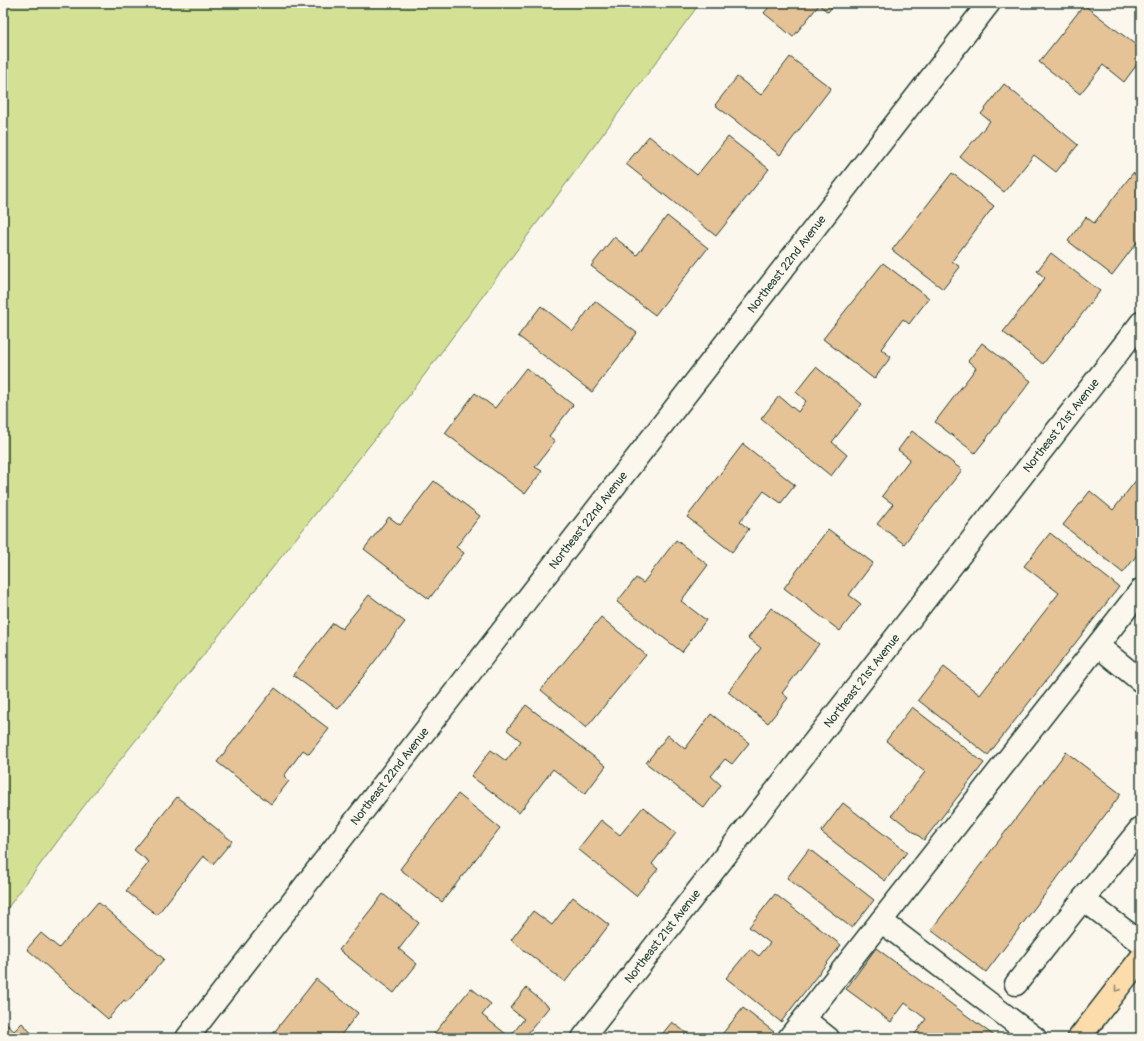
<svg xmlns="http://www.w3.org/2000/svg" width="1144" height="1041" font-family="Pangolin,sans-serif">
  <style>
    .green { fill: #d4e194; stroke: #7a8f64 }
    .building { fill: #e5c397; stroke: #1f3d34 }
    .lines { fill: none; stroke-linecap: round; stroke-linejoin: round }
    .minor-casing { stroke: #1f3d34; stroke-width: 25 }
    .major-casing { stroke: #1f3d34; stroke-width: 25 }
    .minor { stroke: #fbf7ec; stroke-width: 22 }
    .major { stroke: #fddcac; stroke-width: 22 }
    .oneway { stroke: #8e8c70 }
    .labels { text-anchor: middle; stroke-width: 3; stroke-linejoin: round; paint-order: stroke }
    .street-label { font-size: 12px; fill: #1f3d34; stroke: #fbf7ec }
  </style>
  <rect width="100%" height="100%" fill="#fbf7ec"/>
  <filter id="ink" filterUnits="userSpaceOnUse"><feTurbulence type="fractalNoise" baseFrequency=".025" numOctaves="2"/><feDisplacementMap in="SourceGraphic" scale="8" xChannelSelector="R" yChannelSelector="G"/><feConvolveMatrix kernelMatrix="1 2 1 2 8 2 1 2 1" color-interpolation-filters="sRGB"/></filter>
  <g filter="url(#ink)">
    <path class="green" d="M3 3H700L408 397 90 798 3 914Z"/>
    <path class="building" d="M772 3H835L828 12 819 5 793 37 764 13Z
      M1084 5 1141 49V59L1124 82 1103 65 1080 94 1039 62Z
      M790 57 831 88 780 155 715 105 737 77 761 95Z
      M1004 84 1078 145 1056 172 1034 155 1004 192 960 157 990 121 981 114Z
      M649 136 697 175 728 137 769 169 716 236 626 164Z
      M952 173 994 206 952 261 960 267 943 289 892 250Z
      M1133 173 1141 179V237L1112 275 1068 241 1086 217 1094 223Z
      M667 216 708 248 655 315 591 266 614 237 637 255Z
      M1051 253 1100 291 1043 364 1003 332 1045 278 1037 271Z
      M883 263 929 298 909 324 903 319 881 349 891 357 874 379 823 339Z
      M595 301 637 333 592 392 518 336 541 306 573 331Z
      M982 343 1031 381 975 453 935 422 976 368 968 361Z
      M816 367 862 404 832 442 847 455 831 476 761 419 779 396 798 412 806 401 796 392Z
      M526 368 573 405 549 436 555 441 535 467 542 471 525 494 445 433 475 393 495 408Z
      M912 431 962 470 904 544 877 524 893 504 882 496 910 459 898 450Z
      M743 444 795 485 781 503 764 491 740 522 749 529 732 552 687 517Z
      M1141 474V550L1123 573 1063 525 1090 491 1113 510Z
      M434 481 480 516 456 547 464 553 429 599 364 549 389 517 400 525Z
      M828 529 873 563 849 595 861 604 840 631 784 588Z
      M1050 533 1119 587 988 755 918 700 944 667 980 695 1059 593 1024 566Z
      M676 540 708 565 681 601 706 620 682 652 617 602 636 578 643 583Z
      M369 595 405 622 338 709 293 675 333 623 342 629Z
      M771 608 819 644 782 693 788 698 768 723 728 692 761 648 748 638Z
      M601 617 646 655 586 728 541 690Z
      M275 688 329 729 309 754 303 750 284 776 289 781 271 804 217 762Z
      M526 705 606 766 585 794 553 769 519 813 471 776 491 750 506 761 521 741 507 730Z
      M912 707 984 763 924 840 892 815 925 772 886 741Z
      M711 714 749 743 732 764 725 759 711 776 721 785 704 808 646 763 668 735 685 749Z
      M1066 752 1121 794 986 972 931 930Z
      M458 794 500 828 442 902 400 869Z
      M177 797 232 841 213 864 203 856 157 915 126 891 149 862 134 850Z
      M843 803 907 852 885 881 821 832Z
      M643 807 676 833 652 864 658 869 636 896 578 849 601 820 620 835Z
      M809 849 874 900 852 928 787 878Z
      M383 894 419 923 399 949 417 964 394 993 339 950Z
      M775 894 841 945 781 1022 726 978 750 949 759 956 770 943 749 927Z
      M573 897 609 925 565 982 511 940 533 911 552 925Z
      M98 902 164 959 127 1002 124 1000 108 1019 27 949 41 933 59 948Z
      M876 948 997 1038H912L926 1019 905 1003 891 1022 846 989Z
      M316 979 358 1013 341 1035 344 1038H276L272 1035Z
      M471 988 491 1004 482 1015 510 1037 524 1019 510 1008 526 988 549 1007 524 1038H437L433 1035Z
      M743 1008 774 1032 770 1038H719Z
      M3 1021 14 1031 22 1023 36 1038H3Z
      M672 1022 693 1038H659Z"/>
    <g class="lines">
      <g class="minor-casing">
        <g id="minor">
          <path d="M1098 646 1141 681"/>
          <path d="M1141 828 1083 899 1141 943"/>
          <path d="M881 921 1035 1038"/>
          <path d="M1016 984 1083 899"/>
          <path d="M804 1019 828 1038"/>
          <path id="s1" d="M187 1038 989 3"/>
          <path id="s2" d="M583 1038 1141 323"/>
          <path d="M789 1038 1141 590"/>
        </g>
      </g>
      <g class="major-casing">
        <path id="major" d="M1079 1038 1141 958"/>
      </g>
      <use href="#minor" class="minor"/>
      <use href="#major" class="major"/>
    </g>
    <defs><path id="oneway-chevron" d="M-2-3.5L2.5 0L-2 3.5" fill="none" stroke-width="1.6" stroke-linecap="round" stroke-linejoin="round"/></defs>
    <use class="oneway" href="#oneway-chevron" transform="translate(1117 989) rotate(128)"/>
  </g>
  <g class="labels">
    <g class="street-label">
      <text dy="4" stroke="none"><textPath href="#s1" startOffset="979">Northeast 22nd Avenue</textPath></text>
      <text dy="4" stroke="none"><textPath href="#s2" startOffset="777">Northeast 21st Avenue</textPath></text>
      <text dy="4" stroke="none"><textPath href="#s1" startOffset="655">Northeast 22nd Avenue</textPath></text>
      <text dy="4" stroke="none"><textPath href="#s2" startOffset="453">Northeast 21st Avenue</textPath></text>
      <text dy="4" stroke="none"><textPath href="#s1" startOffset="331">Northeast 22nd Avenue</textPath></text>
      <text dy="4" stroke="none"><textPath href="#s2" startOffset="129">Northeast 21st Avenue</textPath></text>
    </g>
  </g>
  <rect width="1144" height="1041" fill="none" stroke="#fbf7ec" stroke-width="16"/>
  <rect x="8" y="8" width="1128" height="1025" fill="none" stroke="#1f3d34" stroke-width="1.5" filter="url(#ink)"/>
</svg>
